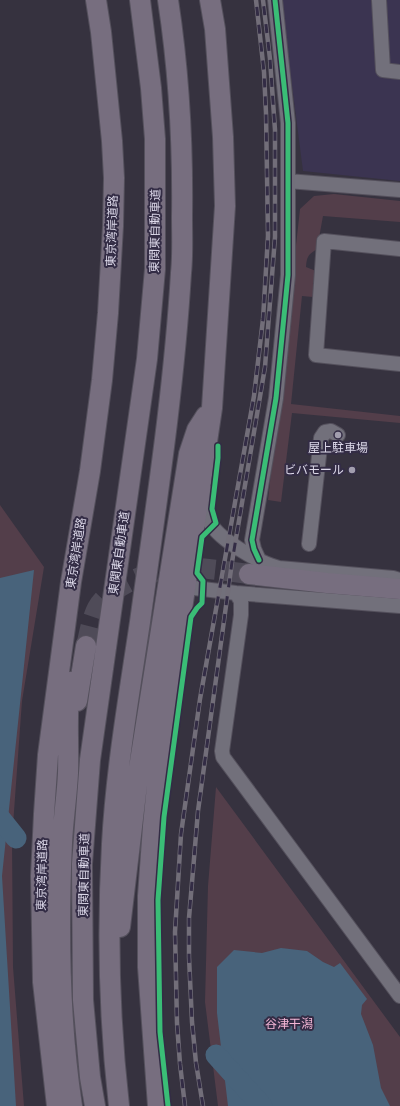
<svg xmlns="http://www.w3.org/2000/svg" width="400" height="1106" font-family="Overpass,'Noto Sans JP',sans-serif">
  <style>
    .built { fill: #3b3451 }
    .green { fill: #533e4a }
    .water { fill: #48637b }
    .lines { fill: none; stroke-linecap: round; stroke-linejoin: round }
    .river { stroke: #48637b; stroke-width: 21 }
    .highway-tunnel { stroke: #4f4b58; stroke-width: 20; stroke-dasharray: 20 10; stroke-linecap: butt }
    .minor-casing { stroke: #54505c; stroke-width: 16 }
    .highway-casing { stroke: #54505c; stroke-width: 22 }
    .minor { stroke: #72707b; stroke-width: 14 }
    .highway { stroke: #776e7f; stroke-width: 20 }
    .rail-casing { stroke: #726e79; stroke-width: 4.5 }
    .rail { stroke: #332c45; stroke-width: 3; stroke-dasharray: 9; stroke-linecap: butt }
    .cycleway-casing { stroke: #332c45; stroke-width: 8 }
    .cycleway { stroke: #3abd76; stroke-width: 5 }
    .poi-dot { fill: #a29eae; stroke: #332c45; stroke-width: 1.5 }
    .labels { text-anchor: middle; stroke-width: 4; stroke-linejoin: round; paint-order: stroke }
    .street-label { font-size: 12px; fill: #dcd8e9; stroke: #332c45 }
    .poi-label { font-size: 12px; fill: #dcd8e9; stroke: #332c45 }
    .park-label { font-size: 12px; fill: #f4b6d6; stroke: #332c45 }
  </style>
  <rect width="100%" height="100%" fill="#36323f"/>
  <path class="built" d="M281 0H400V181L303 171Z"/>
  <path class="green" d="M334 194 400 201V222L323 216 317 249C308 255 307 256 306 267L316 271 313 297 302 296 291 404 400 416V423L292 413 281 502 268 500 300 209 314 196Z
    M0 505 44 567 22 701 12 839 13 967 24 1106H0Z
    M216 787 400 1037V1106H218L205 1002 208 886Z"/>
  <path class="water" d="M34 570 2 876 16 1106H0V578Z
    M281 948 307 951 323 962 334 967 340 963 367 999 362 1005 361 1014 373 1045 381 1088 390 1106H228L217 1013V967L234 950 262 953Z"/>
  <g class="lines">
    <path class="river" d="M0 818 16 838
      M216 1055 262 1106"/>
    <path class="highway-tunnel" d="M86 646C89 634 91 620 97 608 102 598 112 592 122 586 166 560 201 568 249 574"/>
    <g class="minor-casing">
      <path id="minor" d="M379 0 383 70 400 72
        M288 181 400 190
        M400 249 324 241 316 355 400 364
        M209 493C207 502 205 509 208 518 214 538 260 563 279 568L393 578 400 580
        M309 544 321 438 325 432 331 431 338 435
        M259 560 254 549 252 540 276 398 288 275V123L275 0
        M186 587 236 593 400 606
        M236 593 241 601V615L222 751 223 757 400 996"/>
    </g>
    <g class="highway-casing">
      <path id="highway" d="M249 574 327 583 400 589
        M70 682C66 713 69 743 68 773 67 796 63 820 62 843 58 930 59 1019 72 1106
        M77 701 86 646
        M120 927 139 768 189 454 197 430 206 416
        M57 1106 43 982 41 876 44 814 48 755 71 582 90 471 102 380 108 313 113 226 114 178 112 141 101 32 96 0
        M95 1106 90 1077 83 1000 82 864 90 760 147 359 155 269V139L151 88 140 0
        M119 1106C109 1018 107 933 112 844 116 770 129 696 140 622 156 506 174 390 181 273 183 254 182 236 182 217 183 145 179 72 168 0
        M158 1106 148 967V896L153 826 160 756 212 408 225 206 223 137 215 29 210 0"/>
    </g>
    <use href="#minor" class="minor"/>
    <use href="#highway" class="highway"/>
    <g class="rail-casing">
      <path id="rail" d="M185 1106 180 1064 177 1023 175 932 181 834 200 699 254 396 263 319 268 236 266 113 264 72 256 0
        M203 1106 196 1063 192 1022 189 957V918L198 811 232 562 265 367 275 237V130L270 59 263 0"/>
    </g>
    <use href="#rail" class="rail"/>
    <g class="cycleway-casing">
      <path id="cycleway" d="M259 560 254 549 252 540 276 398 288 275V123L275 0
        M168 1106 160 1032 158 900 164 817 191 617 197 608 202 603 203 581 197 573 202 537 216 523 212 509 218 458V446"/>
    </g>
    <use href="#cycleway" class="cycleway"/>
  </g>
  <g class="poi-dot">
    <circle cx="338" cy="435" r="4"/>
    <circle cx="352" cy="470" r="4"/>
  </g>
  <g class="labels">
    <g class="street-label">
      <text transform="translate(112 231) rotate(-88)" y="4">東京湾岸道路</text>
      <text transform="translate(155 231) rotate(-89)" y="4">東関東自動車道</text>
      <text transform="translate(76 553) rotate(-81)" y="4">東京湾岸道路</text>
      <text transform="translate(119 553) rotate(-82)" y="4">東関東自動車道</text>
      <text transform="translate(42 875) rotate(-89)" y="4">東京湾岸道路</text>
      <text transform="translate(84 875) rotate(-89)" y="4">東関東自動車道</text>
    </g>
    <g class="poi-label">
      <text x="338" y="452">屋上駐車場</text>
      <text x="344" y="474" text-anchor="end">ビバモール</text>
    </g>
    <g class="park-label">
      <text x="289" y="1028">谷津干潟</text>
    </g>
  </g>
</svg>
